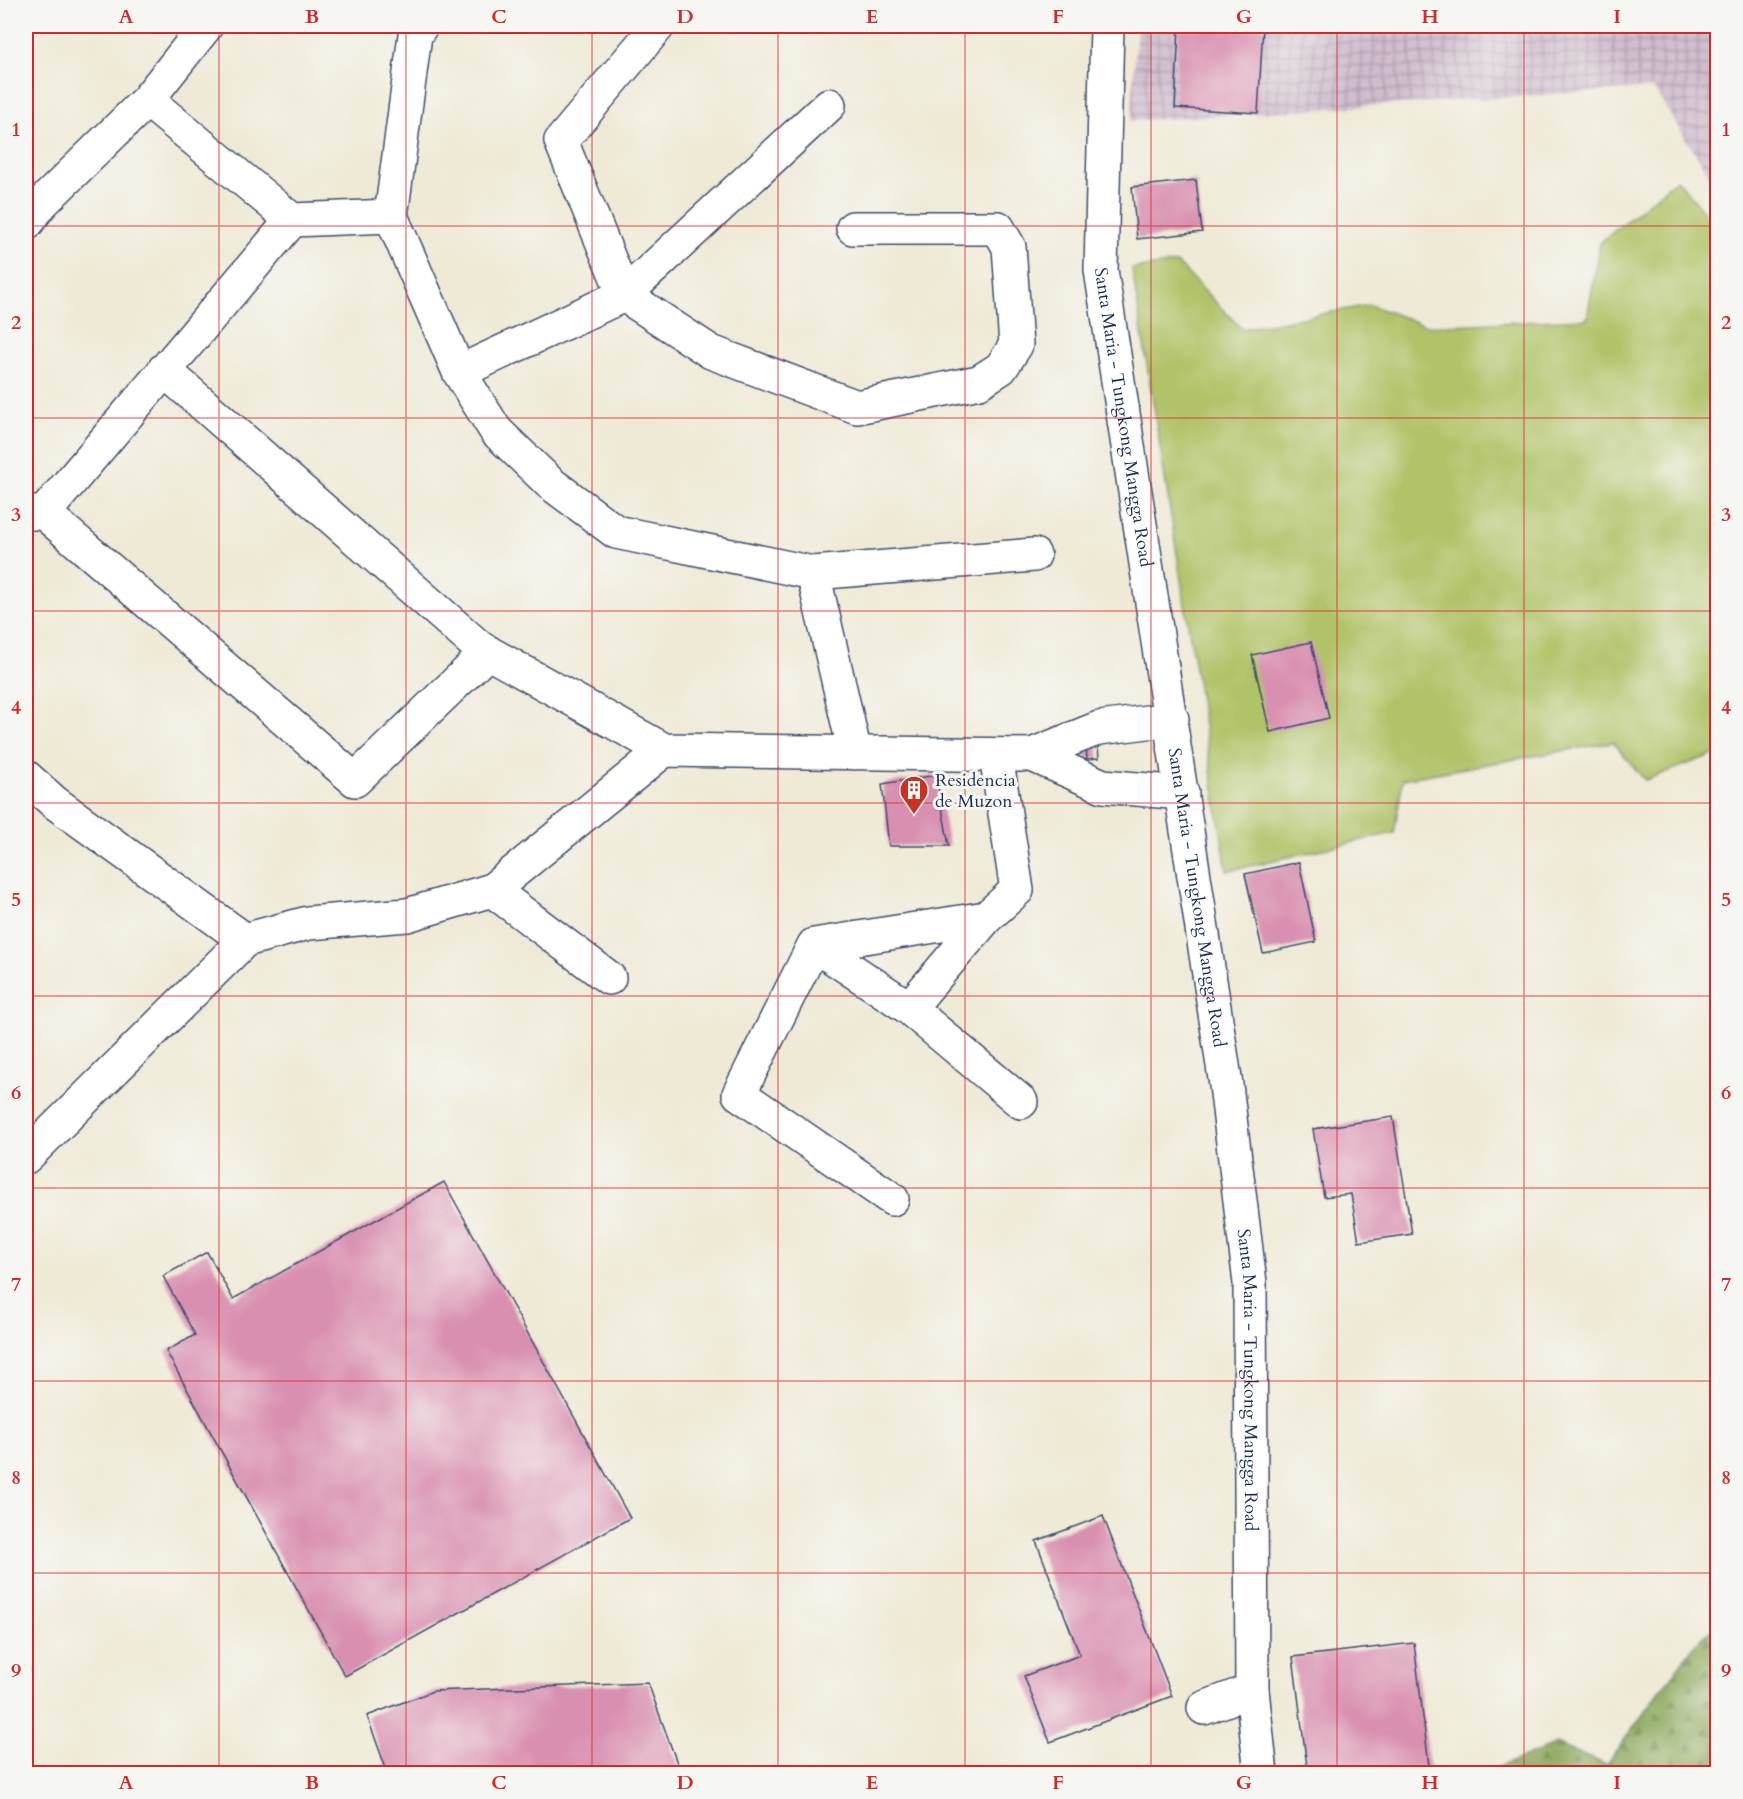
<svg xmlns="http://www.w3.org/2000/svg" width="1743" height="1799" font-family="Cardo,serif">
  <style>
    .industrial { fill: url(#industrial-grid) }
    .grass { fill: #b0c367; stroke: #667962; stroke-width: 1.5 }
    .forest { fill: url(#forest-firs); stroke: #546c5d; stroke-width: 1.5 }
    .building { fill: #d990b0 }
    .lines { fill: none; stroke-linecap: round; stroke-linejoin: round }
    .minor-casing { stroke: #3b4b70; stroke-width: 36 }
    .major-casing { stroke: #3b4b70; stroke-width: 36 }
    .minor { stroke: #fff; stroke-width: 33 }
    .major { stroke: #fff; stroke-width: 33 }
    .grid { fill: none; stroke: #d62828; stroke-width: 1.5; stroke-opacity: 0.55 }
    .labels { text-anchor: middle; stroke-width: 6; stroke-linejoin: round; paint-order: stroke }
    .street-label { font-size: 18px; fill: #1b2f5e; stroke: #f6f6f2 }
    .poi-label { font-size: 18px; fill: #1b2f5e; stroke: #f6f6f2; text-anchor: start }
    .neatline { fill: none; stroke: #d62828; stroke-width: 2 }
    .grid-label { font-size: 20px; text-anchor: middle; font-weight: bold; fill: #d62828 }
  </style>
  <defs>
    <pattern id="industrial-grid" width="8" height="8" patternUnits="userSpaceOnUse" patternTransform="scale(1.5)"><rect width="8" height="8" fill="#d0bdcd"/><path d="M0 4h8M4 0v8" fill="none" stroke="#a89aaa"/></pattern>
    <pattern id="forest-firs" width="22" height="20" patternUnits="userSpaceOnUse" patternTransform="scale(1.5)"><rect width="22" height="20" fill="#8ca95c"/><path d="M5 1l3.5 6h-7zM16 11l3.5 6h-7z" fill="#728a4f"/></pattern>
  </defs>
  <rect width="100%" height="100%" fill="#f6f6f2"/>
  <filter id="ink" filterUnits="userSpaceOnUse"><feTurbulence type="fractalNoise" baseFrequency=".0167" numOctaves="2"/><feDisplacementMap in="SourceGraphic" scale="12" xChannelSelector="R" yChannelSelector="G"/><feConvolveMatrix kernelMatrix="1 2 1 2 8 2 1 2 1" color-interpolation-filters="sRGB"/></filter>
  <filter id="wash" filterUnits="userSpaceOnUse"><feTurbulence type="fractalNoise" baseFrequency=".008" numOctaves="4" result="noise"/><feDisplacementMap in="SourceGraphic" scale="24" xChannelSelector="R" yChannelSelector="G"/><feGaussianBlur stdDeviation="1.35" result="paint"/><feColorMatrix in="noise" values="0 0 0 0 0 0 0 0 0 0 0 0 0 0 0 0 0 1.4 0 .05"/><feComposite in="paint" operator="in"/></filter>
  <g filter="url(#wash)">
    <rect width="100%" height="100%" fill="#efead6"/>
    <path class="industrial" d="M1137 26H1717V187L1653 88 1131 121Z"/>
    <path class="grass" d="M1677 179 1717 228V753L1645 780 1613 742 1403 779 1394 833 1227 871 1132 269 1177 263 1242 329 1370 305 1427 326 1587 319 1600 243Z"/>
    <path class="forest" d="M1717 1625V1773H1484L1556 1744 1606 1765 1694 1645Z"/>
    <g id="blocks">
      <path class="building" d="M1179 26H1263L1258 113 1175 108Z
        M1196 180 1202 232 1137 239 1132 187Z
        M1311 642 1329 718 1270 732 1252 655Z
        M1086 746H1098L1099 758 1087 759Z
        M936 775 949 846H889L882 784Z
        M1299 862 1316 942 1263 953 1245 874Z
        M1393 1117 1412 1234 1359 1242 1351 1194 1324 1197 1313 1129Z
        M444 1182 630 1518 345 1676 166 1351 195 1335 163 1276 207 1252 233 1299Z
        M1103 1516 1172 1696 1050 1742 1024 1676 1080 1655 1036 1541Z
        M1414 1643 1430 1774H1308L1293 1657Z
        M648 1683 681 1774H388L367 1716 433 1691Z"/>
    </g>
  </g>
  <g filter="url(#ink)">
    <use href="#blocks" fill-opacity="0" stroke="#3b4b70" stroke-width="1.5"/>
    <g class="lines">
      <g class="minor-casing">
        <path id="minor" d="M421 26 415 35 391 216 459 372 496 431 550 483 616 532 813 573 1034 555
          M658 26 561 141 624 295 711 352 857 407 979 382 1001 368 1016 345 1009 247 998 228H853
          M292 220 391 216
          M26 224 41 204 147 100 206 26
          M164 370 480 648 664 750
          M459 372 624 295 829 105
          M26 513H44L292 220 147 100
          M44 513 355 780 488 652
          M813 573 855 753
          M1032 755 1103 786 1182 793
          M26 777 54 802 245 940
          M492 890 609 978
          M814 945 909 1008 1021 1102
          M909 1008 986 918 1017 890 996 756
          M26 1157 245 940 308 923 407 915 492 890 664 750 1032 755 1099 728 1172 719
          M892 1199 739 1094 814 945 986 918
          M1204 1708 1252 1690"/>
      </g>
      <g class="major-casing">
        <g id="major">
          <path id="s1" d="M1107 26 1101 270 1226 1085 1250 1283 1252 1690 1261 1774"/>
        </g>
      </g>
      <use href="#minor" class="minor"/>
      <use href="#major" class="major"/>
    </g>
  </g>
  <path class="grid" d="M219 26V1774M406 26V1774M592 26V1774M778 26V1774M965 26V1774M1151 26V1774M1337 26V1774M1524 26V1774M26 226H1718M26 418H1718M26 611H1718M26 803H1718M26 996H1718M26 1188H1718M26 1381H1718M26 1573H1718"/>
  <defs>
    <g id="building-pin" transform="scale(1.5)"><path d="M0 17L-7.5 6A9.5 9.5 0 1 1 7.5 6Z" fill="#c8321e" stroke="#f6f6f2"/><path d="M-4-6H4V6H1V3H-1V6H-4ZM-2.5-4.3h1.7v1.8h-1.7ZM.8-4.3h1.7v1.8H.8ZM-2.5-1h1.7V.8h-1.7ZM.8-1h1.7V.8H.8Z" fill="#fff"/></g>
  </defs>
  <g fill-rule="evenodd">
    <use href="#building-pin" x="914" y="790"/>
  </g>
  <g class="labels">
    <g class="street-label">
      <text dy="6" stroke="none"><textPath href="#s1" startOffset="393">Santa Maria - Tungkong Mangga Road</textPath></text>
      <text dy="6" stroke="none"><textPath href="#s1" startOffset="879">Santa Maria - Tungkong Mangga Road</textPath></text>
      <text dy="6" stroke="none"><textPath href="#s1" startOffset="1365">Santa Maria - Tungkong Mangga Road</textPath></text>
    </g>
    <g class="poi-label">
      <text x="935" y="786">Residencia<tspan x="935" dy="21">de Muzon</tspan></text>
    </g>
  </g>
  <rect width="1743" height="1799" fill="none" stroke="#f6f6f2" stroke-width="66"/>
  <rect x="33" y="33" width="1677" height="1733" class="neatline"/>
  <g class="grid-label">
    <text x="126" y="23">A</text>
    <text x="312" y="23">B</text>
    <text x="499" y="23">C</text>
    <text x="685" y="23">D</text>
    <text x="872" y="23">E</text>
    <text x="1058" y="23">F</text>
    <text x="1244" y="23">G</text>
    <text x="1430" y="23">H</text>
    <text x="1617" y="23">I</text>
    <text x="16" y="136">1</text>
    <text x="1726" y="136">1</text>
    <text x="16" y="329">2</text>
    <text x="1726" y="329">2</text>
    <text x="16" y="521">3</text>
    <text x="1726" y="521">3</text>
    <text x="16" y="714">4</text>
    <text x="1726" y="714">4</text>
    <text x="16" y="906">5</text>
    <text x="1726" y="906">5</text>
    <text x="16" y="1099">6</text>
    <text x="1726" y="1099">6</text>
    <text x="16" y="1291">7</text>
    <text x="1726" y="1291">7</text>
    <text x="16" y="1484">8</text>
    <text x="1726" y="1484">8</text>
    <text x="16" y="1677">9</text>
    <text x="1726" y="1677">9</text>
    <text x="126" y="1789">A</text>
    <text x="312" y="1789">B</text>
    <text x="499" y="1789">C</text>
    <text x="685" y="1789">D</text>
    <text x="872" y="1789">E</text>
    <text x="1058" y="1789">F</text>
    <text x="1244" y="1789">G</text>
    <text x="1430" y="1789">H</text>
    <text x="1617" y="1789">I</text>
  </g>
</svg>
